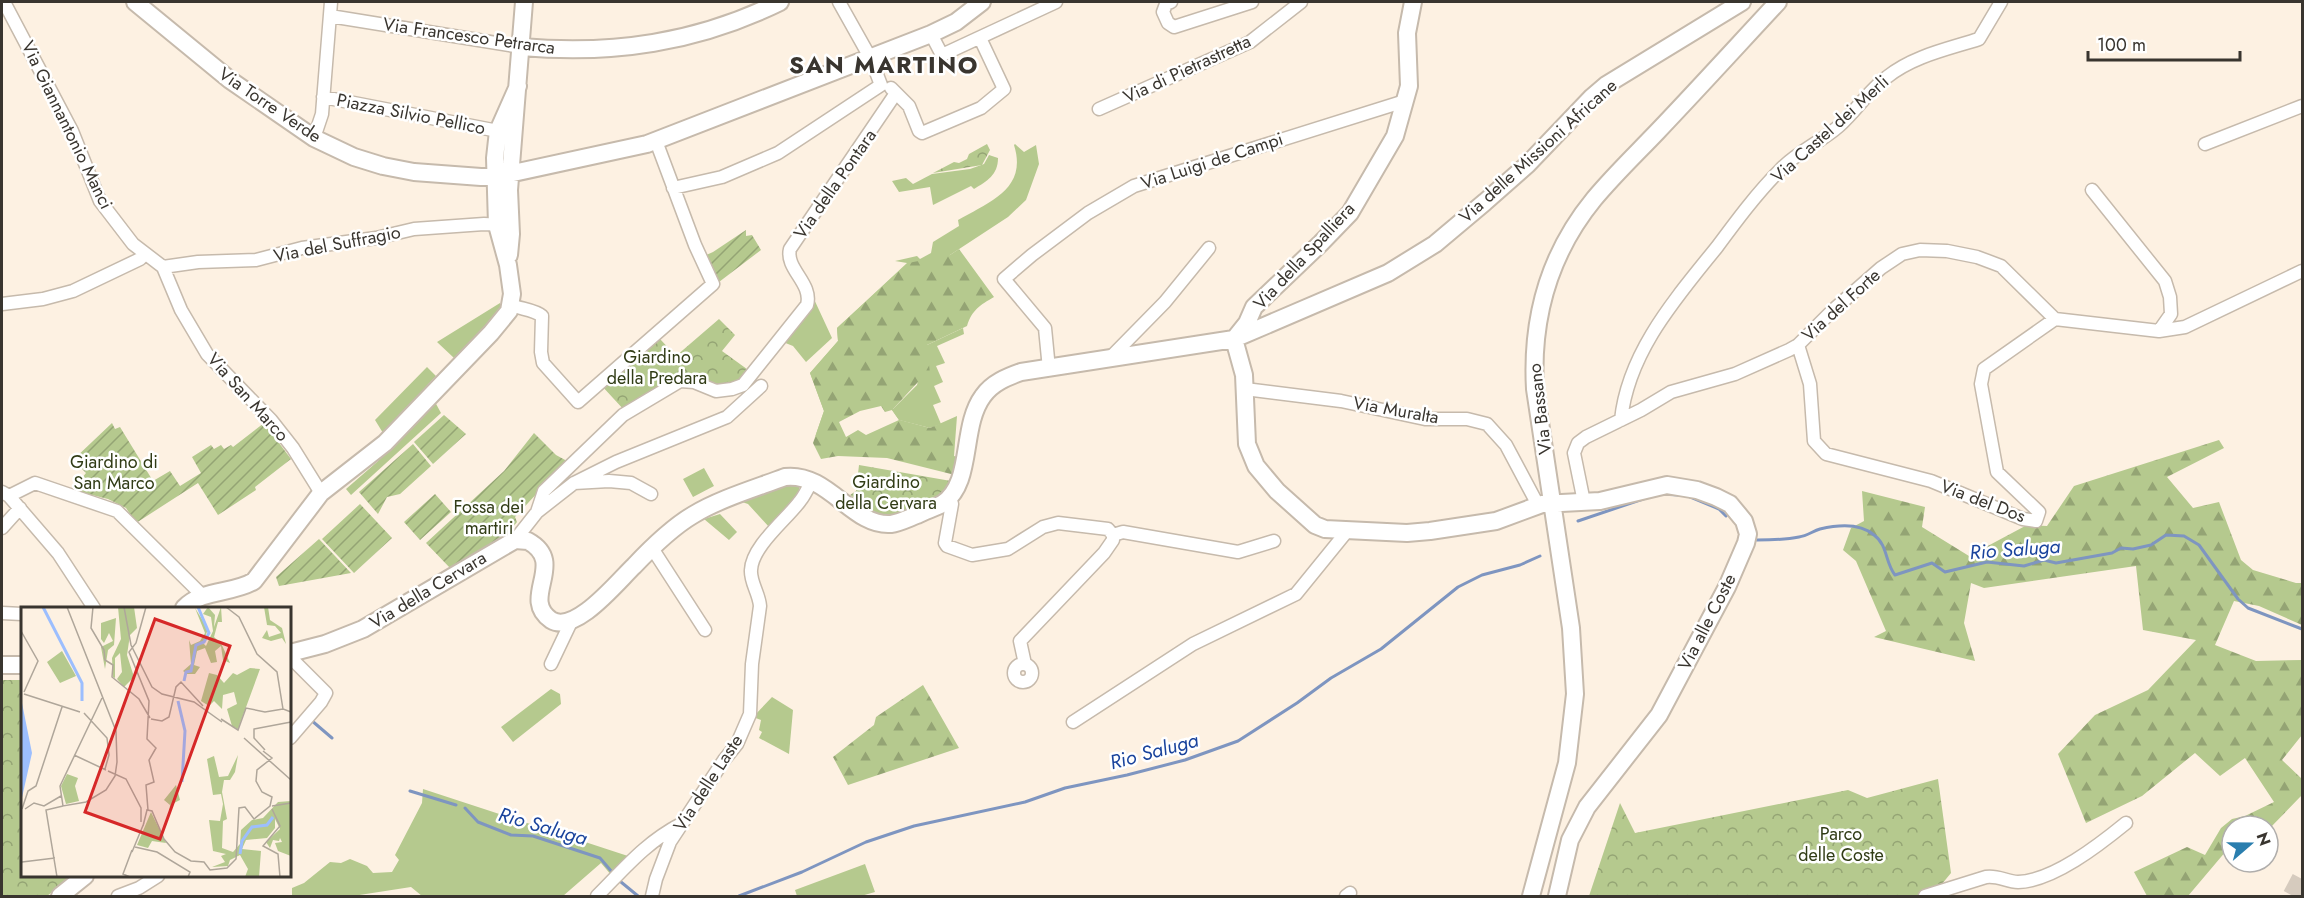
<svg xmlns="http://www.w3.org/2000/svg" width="2304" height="898" font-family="Jost,sans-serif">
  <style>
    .grass { fill: #b5c98e }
    .forest { fill: url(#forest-firs); fill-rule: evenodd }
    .park { fill: url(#park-crowns) }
    .garden { fill: url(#garden-furrows) }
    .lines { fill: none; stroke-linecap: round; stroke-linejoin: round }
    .stream { stroke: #7e95c0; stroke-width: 3 }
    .highway-tunnel { stroke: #d6cbbe; stroke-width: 21; stroke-dasharray: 21 10; stroke-linecap: butt }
    .street-casing { stroke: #c6baac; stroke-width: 15 }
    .secondary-casing { stroke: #c6baac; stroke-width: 20 }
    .street { stroke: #fff; stroke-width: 12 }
    .secondary { stroke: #fff; stroke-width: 16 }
    .labels { text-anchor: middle; stroke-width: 5; stroke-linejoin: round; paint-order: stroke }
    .street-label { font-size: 18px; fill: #39352f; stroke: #fff }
    .park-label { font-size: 18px; fill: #313c16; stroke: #fff }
    .water-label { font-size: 20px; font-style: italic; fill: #19439c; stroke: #fff }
    .district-label { font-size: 24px; font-weight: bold; letter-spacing: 1.5px; fill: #39352f; stroke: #fff }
    .inset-river { fill: none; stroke: #9cbefe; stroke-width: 3 }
    .inset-road { fill: none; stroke: #afa69a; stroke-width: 1.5 }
    .view { fill: #d62828; fill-opacity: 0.15; stroke: #d62828; stroke-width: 3 }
    .inset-edge { fill: none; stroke: #39352f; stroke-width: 3 }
  </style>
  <defs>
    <pattern id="forest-firs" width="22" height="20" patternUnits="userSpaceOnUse" patternTransform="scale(1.5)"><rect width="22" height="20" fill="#b5c98e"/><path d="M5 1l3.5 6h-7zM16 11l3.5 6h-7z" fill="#94a474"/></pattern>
    <pattern id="park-crowns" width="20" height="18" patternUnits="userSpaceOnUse" patternTransform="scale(1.5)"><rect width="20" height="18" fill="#b5c98e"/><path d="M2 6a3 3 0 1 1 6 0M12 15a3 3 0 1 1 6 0" fill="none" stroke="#94a474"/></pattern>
    <pattern id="garden-furrows" width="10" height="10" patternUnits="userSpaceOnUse" patternTransform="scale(1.5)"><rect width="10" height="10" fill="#b5c98e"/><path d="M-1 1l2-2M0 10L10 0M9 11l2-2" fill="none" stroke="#94a474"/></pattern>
  </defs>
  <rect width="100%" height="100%" fill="#fdf1e2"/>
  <path class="grass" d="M1015 144 1024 152 1036 145 1039 164 1026 200 1008 217 950 255 865 352 815 437 824 411 810 373 838 341 837 328 907 263 895 261 917 256 920 259 931 253 933 242 959 226 958 220C989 202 1028 189 1014 145Z
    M989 155 998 158C998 175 987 181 974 189L971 186 933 205 930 187 899 192 892 181 906 178 913 184 932 174 970 169 984 164Z
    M813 297 832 338 806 362 793 346 783 342C796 328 809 316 813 297Z
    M500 303V312L454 358 437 342Z
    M963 328 964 334 937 346 945 363 936 366 943 382 934 386 941 402 933 405 941 424 930 428 899 420 892 410 917 385 927 345Z
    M427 367 436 376 383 433 375 420Z
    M435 402 441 413 351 495 346 489 377 462Z
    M704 468 714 486 693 497 683 479Z
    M780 482 799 484C802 501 780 516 769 527L748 504 739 501Z
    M720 514 737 532 729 540 704 519Z
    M551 689 560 694 561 704 513 742 501 727Z
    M772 697 793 710 789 754 759 738 762 732 759 730 761 720 753 717Z
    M423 789 631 857 612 876 601 863 563 896H422L411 887 353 896H292V888L304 883 330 862 341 863 350 859 367 866 373 873 392 872 399 860 395 855 422 803Z
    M865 864 875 892 861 896H797L795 890Z"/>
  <path class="forest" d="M959 249 994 297C980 305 972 310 967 326L927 345 930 374 918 382 893 409 900 420 930 428 957 416 954 456 958 457 955 475 887 458 838 456 821 459 813 443 824 411 810 373 838 341 837 328 908 263 950 255ZM881 406 885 412 892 410 899 420 866 435 858 430 846 437 839 422 860 411Z
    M2219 440 2224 448 2167 477 2193 508 2219 502 2241 560 2253 570 2296 583H2302V625L2259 606 2234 601 2215 645 2256 661 2302 660V735L2282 760 2302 779V795L2270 828 2268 826H2232V844L2188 896H2147L2134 872 2187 847 2205 855 2221 828 2232 819 2245 816 2274 802 2245 758 2220 776 2195 753 2142 796 2086 823 2058 754 2095 715 2148 690 2196 640 2143 630 2136 566 1984 588 1971 583 1964 623 1975 661 1874 637 1886 631 1856 561 1843 550 1851 528 1864 521 1862 491 1925 507 1922 527 1969 556 2027 525 2047 526 2074 486Z
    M923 685 959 748 848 785 833 757 874 725 876 717Z"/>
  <path class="park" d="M987 144 990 150 982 165 933 173 954 162 959 163 967 159 969 154Z
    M719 319 735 335 722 351 751 372 745 379 719 388 699 379 625 411 601 385 660 339 676 356Z
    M859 465 951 481 945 493 932 501 894 514H878L850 495 856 491Z
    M2 680H22V876H73L47 896H2Z
    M1938 779 1951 873 1932 896H1589L1620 803 1635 833 1848 790 1867 798Z"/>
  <path class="garden" d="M746 230V236L752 235 761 250 719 282 704 256 713 252Z
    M444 415 466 434 433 464 414 442Z
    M112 423 115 429 120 427 153 481 170 471 180 486 201 473 192 457 211 445 214 449 221 445 224 449 231 445 233 447 264 423 291 459 255 487 256 490 218 515 198 483 136 523 126 508 108 499 72 490 86 473 73 460Z
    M534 433 556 455 567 461 515 517 517 522 509 532 451 569 426 543 504 471Z
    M413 444 431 466 400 494 387 497 378 514 359 492Z
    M435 494 451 512 420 540 404 522Z
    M360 504 392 538 354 573 322 539Z
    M319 539 351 573 279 586 276 577Z"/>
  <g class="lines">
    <path class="stream" d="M1661 494 1679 495
      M1688 496 1719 509 1726 516
      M1578 521 1646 498
      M1757 540C1771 540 1785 540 1799 537 1807 536 1813 531 1820 529 1837 525 1860 523 1874 535 1888 545 1885 563 1895 575L1932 563 1945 572 1987 562 2024 566 2044 560 2056 563 2112 553 2121 548 2133 549 2151 545 2166 535 2184 536 2199 545 2238 599 2248 608 2302 629
      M311 720 332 738
      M410 791 456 805
      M465 808 478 822 511 835 533 836 600 858 612 872
      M621 882 638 896
      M739 896 802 872 866 842 914 826 1025 802 1065 788 1127 775 1185 760 1238 741 1297 703 1331 678 1381 649 1458 587 1482 575 1520 565 1540 556"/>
    <path class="highway-tunnel" d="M2293 896 2302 879"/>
    <g class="street-casing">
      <path id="street" d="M4 2 72 131 100 201 133 244 163 267 181 310 207 354 271 420 293 448 321 493
        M839 2 871 59 881 85
        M1171 2 1166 4 1163 12 1168 23 1174 27 1252 2
        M330 16 521 47
        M931 34 942 55 1056 2
        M891 88 909 106 919 131 922 133 981 108 1004 89 980 38
        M323 97 498 131
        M1099 109 1250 42 1301 2
        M314 138 322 114 331 2
        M2205 144 2302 106
        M673 188 722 177 778 153 881 85
        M2092 190 2165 281 2170 297 2171 314 2159 331
        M163 267 198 262 256 260 302 248 376 238 414 229 484 224 503 225
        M2 304 43 299 73 291 140 259 145 254
        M511 305C521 309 535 310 542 316L541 352 543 363 578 402 713 284 695 245 656 141
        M1798 345 1810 384 1814 441 1826 454 1931 481 2023 519 2036 521 2039 512 1997 472 1981 384 1984 369 2055 319
        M1110 358 1165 302 1209 248
        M1049 369 1045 328 1004 279 1032 255 1088 213 1134 186 1405 101
        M1245 389 1341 401 1425 419H1467L1487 424 1506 445 1538 505
        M1621 420C1628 352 1676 298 1717 247 1737 220 1757 193 1781 169 1797 152 1821 142 1839 126 1856 111 1869 90 1887 77 1913 56 1948 49 1979 39L2001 2
        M574 483 616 462 727 417 761 386
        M2 492 9 496 58 553 94 608
        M9 496 35 483 117 511 203 596
        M950 498 952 504 945 543 947 546 972 555 1008 549 1043 527 1058 523 1108 529 1113 535
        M1584 502 1574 453 1578 443 1586 437 1641 410 1671 392 1735 374 1789 350 1798 345 1832 311 1881 268 1902 254 1920 250 1947 251 1977 257 2001 266 2055 319 2159 331 2185 327 2302 271
        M537 512 544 491 623 415 680 381 694 382 716 391 732 389 743 385 807 305C813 283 785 269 790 249L896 93
        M2 528 20 508
        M1113 535 1123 532 1238 552 1274 541
        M515 540 537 512 574 483 609 481 631 483 651 494
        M652 548 705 630
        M2 613 22 614
        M551 664 571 622
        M1025 664 1020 641 1104 553 1113 540V535
        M1014 673a9 9 0 1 1 18 0a9 9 0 1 1-18 0Z
        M1073 722 1193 644 1296 594 1348 530
        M290 738 321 702 326 693 295 662 292 652
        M118 896 139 888 158 876
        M597 896C625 868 645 843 681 824
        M652 896 656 879 670 842 724 760 737 744 750 714 752 664 760 606C759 593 750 582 751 570 752 546 787 519 800 501 805 495 808 487 812 481
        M1346 896 1350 893
        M1925 896 1986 877C1998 875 2007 882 2018 882 2053 881 2099 845 2126 823"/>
    </g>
    <g class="secondary-casing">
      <path id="secondary" d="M135 2 230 80 314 138 354 157 383 166 414 172 481 177H495L647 144 931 34 956 22 982 2
        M521 47C613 55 696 43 780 2
        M509 255 511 234 509 190 524 2
        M1235 338 1247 323 1254 307 1321 243 1350 213 1395 136 1409 86 1407 33 1413 2
        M1234 339 1244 375 1247 444 1256 466 1277 491 1315 525 1325 529 1407 533 1430 531 1496 521 1542 504 1600 501 1667 485 1697 490 1716 497 1730 504 1744 521 1748 534 1746 543 1727 587 1659 715 1587 807 1570 840 1557 896
        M184 608C202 589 233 594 254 581L321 493 385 443 491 333 509 311 512 294 508 265 497 225 495 158 498 131 518 86
        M290 653 325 644 363 629 515 540 528 541C568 563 519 598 551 620 575 635 618 581 634 566 651 548 671 528 693 515 719 499 756 488 785 477 829 472 852 527 891 524 899 523 909 518 917 515 925 511 934 508 942 504 974 483 960 427 983 396 992 383 1007 377 1021 372L1234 339 1388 273 1435 244 1485 202 1527 165 1592 97 1606 85 1742 2
        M2 665H22
        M60 896 85 876
        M1531 896 1567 763 1575 694 1571 628 1535 389C1531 318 1549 254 1594 199 1614 175 1636 154 1657 132 1698 89 1738 45 1778 2"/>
    </g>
    <use href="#street" class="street"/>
    <use href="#secondary" class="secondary"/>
  </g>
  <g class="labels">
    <g class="street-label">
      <text transform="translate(469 36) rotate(8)" y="6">Via Francesco Petrarca</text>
      <text transform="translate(1187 69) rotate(-25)" y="6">Via di Pietrastretta</text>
      <text transform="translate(270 105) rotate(34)" y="6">Via Torre Verde</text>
      <text transform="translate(411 114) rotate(11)" y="6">Piazza Silvio Pellico</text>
      <text transform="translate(67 125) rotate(64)" y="6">Via Giannantonio Manci</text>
      <text transform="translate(1830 129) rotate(-42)" y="6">Via Castel dei Merli</text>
      <text transform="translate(1538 151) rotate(-42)" y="6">Via delle Missioni Africane</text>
      <text transform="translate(1212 161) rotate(-18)" y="6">Via Luigi de Campi</text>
      <text transform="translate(835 184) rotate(-55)" y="6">Via della Pontara</text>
      <text transform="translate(337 244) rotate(-11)" y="6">Via del Suffragio</text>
      <text transform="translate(1304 256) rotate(-47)" y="6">Via della Spalliera</text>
      <text transform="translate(1841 305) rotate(-42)" y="6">Via del Forte</text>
      <text transform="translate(248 397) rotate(48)" y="6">Via San Marco</text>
      <text transform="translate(1540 409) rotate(-97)" y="6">Via Bassano</text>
      <text transform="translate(1396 410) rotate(10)" y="6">Via Muralta</text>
      <text transform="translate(1983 501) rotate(21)" y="6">Via del Dos</text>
      <text transform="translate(428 590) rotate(-31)" y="6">Via della Cervara</text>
      <text transform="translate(1707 622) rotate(-63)" y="6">Via alle Coste</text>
      <text transform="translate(708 783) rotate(-57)" y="6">Via delle Laste</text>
    </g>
    <g class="park-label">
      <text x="657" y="363">Giardino<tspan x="657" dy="21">della Predara</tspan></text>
      <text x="114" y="468">Giardino di<tspan x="114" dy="21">San Marco</tspan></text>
      <text x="886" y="488">Giardino<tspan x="886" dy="21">della Cervara</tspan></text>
      <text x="489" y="513">Fossa dei<tspan x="489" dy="21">martiri</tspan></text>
      <text x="1841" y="840">Parco<tspan x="1841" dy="21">delle Coste</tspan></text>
    </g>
    <g class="water-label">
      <text transform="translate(2015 549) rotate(-4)" y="7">Rio Saluga</text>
      <text transform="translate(1154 751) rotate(-15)" y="7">Rio Saluga</text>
      <text transform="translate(543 826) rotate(16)" y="7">Rio Saluga</text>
    </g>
    <g class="district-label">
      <text x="884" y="73">SAN MARTINO</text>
    </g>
  </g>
  <g transform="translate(21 607)">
    <rect width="270" height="270" fill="#fdf1e2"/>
    <path d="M41 44 55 69 39 76 26 55ZM155 178 159 193 151 197 148 208 149 198 143 193Z" fill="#b5c98e"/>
    <path d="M97 0H113L116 21 109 28 106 48 113 70 103 80 96 72 101 65 99 46 94 51V71L92 70 91 51 100 32ZM187 0 194 8 193 20 200 0 201 15H197L193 30 200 36 209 56 202 53 200 39 194 44 196 55 190 56 184 41 176 44 173 58 179 60 174 67H166L162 64 170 57 168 33 170 38 179 34 184 26 174 1 187 22 182 36 185 39 192 24 190 10 182 7ZM243 0H247L249 13 261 21 265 37 261 31 250 34 241 31 246 23 248 30 260 26 254 19 246 18ZM95 11 93 38 87 43 84 62 80 40 92 34 88 26 83 36 80 32V16ZM217 148 214 165 209 173H203L201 185 206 212 202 214 201 241 212 245 219 237 220 223 231 213 242 211 257 195 270 194V249L257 244 254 236 261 235 259 231 258 234 252 233 249 241 245 235 259 222 254 212V221L246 231 225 233 221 242 240 244 238 270H224L227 262 219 248 209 253 207 259 191 260 204 255 200 249 205 247 192 244 188 213 199 214 202 197 200 187 192 188 186 152 193 149 198 170 207 169Z" fill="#b5c98e"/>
    <path d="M229 61 239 62 217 122 211 119 206 102 216 97 213 85 202 88 201 102 193 94 188 99 180 94 188 66 196 68 203 76 212 66 216 68ZM46 167 57 171 54 179 58 194 45 197 40 179ZM130 205 145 236 131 234 127 241 116 238Z" fill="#b5c98e"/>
    <path d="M0 91 11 146 0 195 1 143Z" fill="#9cbefe"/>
    <path class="inset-river" d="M22 0 61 76V94M163 74 165 65 170 64 175 38 183 35 188 26 177 0M157 94 164 124 161 175M219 247 221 234 231 220 246 218 252 210"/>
    <path class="inset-road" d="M46 0 95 124 96 155 94 169 85 183 65 195 42 199 39 179 81 91M72 0 70 21 83 43 84 53 92 58 91 70 118 92 129 111M103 0 110 38 131 80 141 87 173 95 201 115M125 0 115 36 108 45 128 94 126 132 135 141 128 153 133 175 125 178 127 203M205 0 218 10 236 47 256 65 262 102 270 105M0 24 17 54 3 85M3 87 59 105M63 106 86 131 88 148 84 162M130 112 141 114 148 110 155 80 160 75 182 99M200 112 217 123 225 101 244 105 262 102M223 131 270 173M244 143 233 131V122L270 115M53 148 85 163M87 164 105 172 120 201V215M251 199 270 196M1 202 7 184 15 179 41 100M4 202 13 196 23 199 40 189M251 202 259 219 242 239 257 247 259 270M122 219 126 203 131 204 143 232 154 245 170 254 183 255 189 263 206 261 215 252 218 201 224 200 233 212 249 199 251 190 241 185 235 174 236 163 251 151 242 144M114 240 136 245 169 265 167 270M111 245 123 216M1 255 34 251M36 270 25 203 42 199M109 270 102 267 111 243"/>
    <path class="view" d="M134 12 209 39 139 232 64 205Z"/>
    <rect width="270" height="270" class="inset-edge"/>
  </g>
  <rect width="2304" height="898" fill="none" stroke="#39352f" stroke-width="6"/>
  <g transform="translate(2250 844) rotate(70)"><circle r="28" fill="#ffffff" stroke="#b0aeac" stroke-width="1.5"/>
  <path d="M0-4.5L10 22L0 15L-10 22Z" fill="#2a7eae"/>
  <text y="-9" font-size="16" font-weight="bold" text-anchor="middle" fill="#39352f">N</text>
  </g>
  <path d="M2088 51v9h152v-9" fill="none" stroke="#39352f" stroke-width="3"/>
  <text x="2097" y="51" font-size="18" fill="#39352f" stroke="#ffffff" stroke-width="4.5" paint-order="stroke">100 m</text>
</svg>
